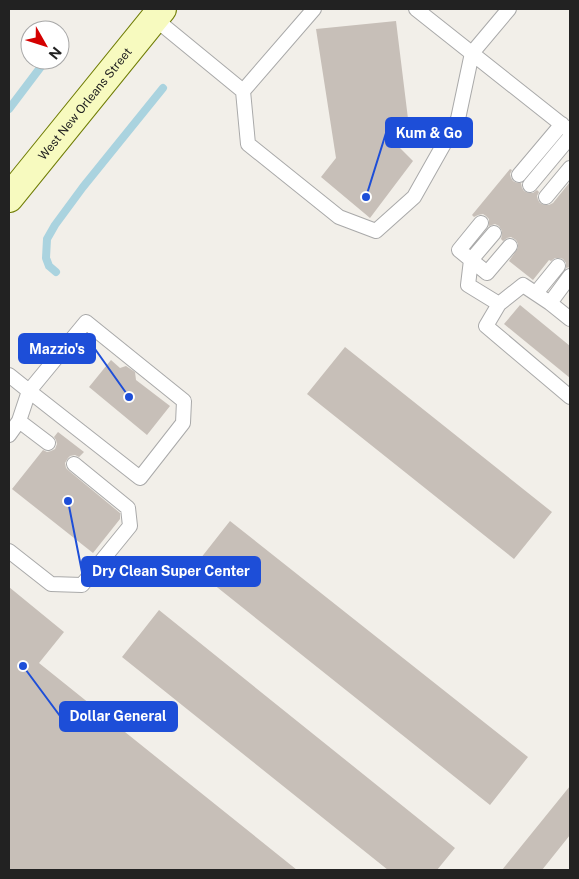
<svg xmlns="http://www.w3.org/2000/svg" width="579" height="879" font-family="'Public Sans',sans-serif">
  <style>
    .lines { fill: none; stroke-linecap: round; stroke-linejoin: round }
    .stream { stroke: #aad3df; stroke-width: 8 }
    .building { fill: #c7bfb8 }
    .lane-casing { stroke: #a9a9a9; stroke-width: 16 }
    .secondary-casing { stroke: #707d05; stroke-width: 30 }
    .lane { stroke: #fff; stroke-width: 14 }
    .secondary { stroke: #f7fabf; stroke-width: 28 }
    .labels { text-anchor: middle; stroke-width: 4; stroke-linejoin: round; paint-order: stroke }
    .street-label { font-size: 12px; fill: #222; stroke: #fff }
    .leader { fill: none; stroke: #1d4ed8; stroke-width: 2 }
    .callout-dot { fill: #1d4ed8; stroke: #fff; stroke-width: 2 }
    .callout { fill: #1d4ed8; stroke: #1d4ed8; stroke-width: 2 }
    .callout-label { font-size: 14px; text-anchor: middle; font-weight: bold; fill: #fff }
  </style>
  <rect width="100%" height="100%" fill="#f2efe9"/>
  <g class="lines">
    <path class="stream" d="M9 109 46 60
      M56 272 49 266 46 258 47 239 55 225 83 187 163 88"/>
  </g>
  <path class="building" d="M396 21 410 135 391 139 413 161 370 218 321 177 336 158 316 29Z
    M510 169 512 170 510 174 511 178 513 181 517 183H521L522 188 524 191 528 193H533L537 190 539 192 537 196 538 200 540 203 544 205H549L553 203 570 182V267L566 268V263L563 259 560 258H555L551 261 549 260 533 280 509 261 518 248V244L516 240 511 237 507 238 503 241 501 239 502 235V231L499 226 495 224 489 226V219L486 216 483 214 478 215 474 217 472 215Z
    M520 305 570 346V378L504 324Z
    M345 347 552 512 514 559 307 394Z
    M111 360 120 368 126 366 135 372 136 380 170 406 147 435 89 387Z
    M58 432 84 452 79 457 75 455 70 456 68 458 65 463 66 468 68 470 120 513V519L93 553 12 489 43 450 47 452 51 451 55 449 57 444 56 440 54 437Z
    M230 521 528 757 490 805 193 568Z
    M9 587 64 632 39 663 297 870H9Z
    M159 610 455 848 437 870H388L122 657Z
    M570 786V835L542 870H502Z"/>
  <g class="lines">
    <g class="lane-casing">
      <path id="lane" d="M416 9 570 131
        M154 18 243 91 314 9
        M243 91 248 144 339 217 376 231 414 197 458 119 472 53 509 9
        M519 175 562 124
        M530 185 570 137
        M546 197 570 168
        M481 223 459 250 487 273 510 246
        M494 233 471 260 468 285 499 304
        M536 293 558 266
        M550 303 570 276
        M570 319 550 303 523 285 499 304 486 326 570 397
        M9 375 29 391 86 322 184 401 183 423 140 478 29 391 19 421 9 435
        M19 421 48 443
        M9 551 51 584 82 585 130 526 128 508 74 464"/>
    </g>
    <g class="secondary-casing">
      <g id="secondary">
        <path id="s1" d="M9 198 162 9"/>
      </g>
    </g>
    <use href="#lane" class="lane"/>
    <use href="#secondary" class="secondary"/>
  </g>
  <g class="labels">
    <g class="street-label">
      <text dy="4" stroke="none"><textPath href="#s1" startOffset="121">West New Orleans Street</textPath></text>
    </g>
  </g>
  <path class="leader" d="M366 197L386 133M129 397L95 349M68 501L82 572M23 666L60 716"/>
  <g class="callout-dot">
    <circle cx="366" cy="197" r="5"/>
    <circle cx="129" cy="397" r="5"/>
    <circle cx="68" cy="501" r="5"/>
    <circle cx="23" cy="666" r="5"/>
  </g>
  <g class="callout">
    <rect x="386" y="118" width="86" height="29" rx="5"/>
    <rect x="19" y="334" width="76" height="29" rx="5"/>
    <rect x="82" y="557" width="178" height="29" rx="5"/>
    <rect x="60" y="702" width="117" height="29" rx="5"/>
  </g>
  <g class="callout-label">
    <text x="429" y="138">Kum &amp; Go</text>
    <text x="57" y="354">Mazzio's</text>
    <text x="171" y="576">Dry Clean Super Center</text>
    <text x="118" y="721">Dollar General</text>
  </g>
  <rect width="579" height="879" fill="none" stroke="#222222" stroke-width="20"/>
  <g transform="translate(45 45) rotate(129)"><circle r="24" fill="#ffffff" stroke="#a7a7a7"/>
  <path d="M0-4L9 19L0 12L-9 19Z" fill="#d40000"/>
  <text y="-8" font-size="14" font-weight="bold" text-anchor="middle" fill="#222222">N</text>
  </g>
</svg>
